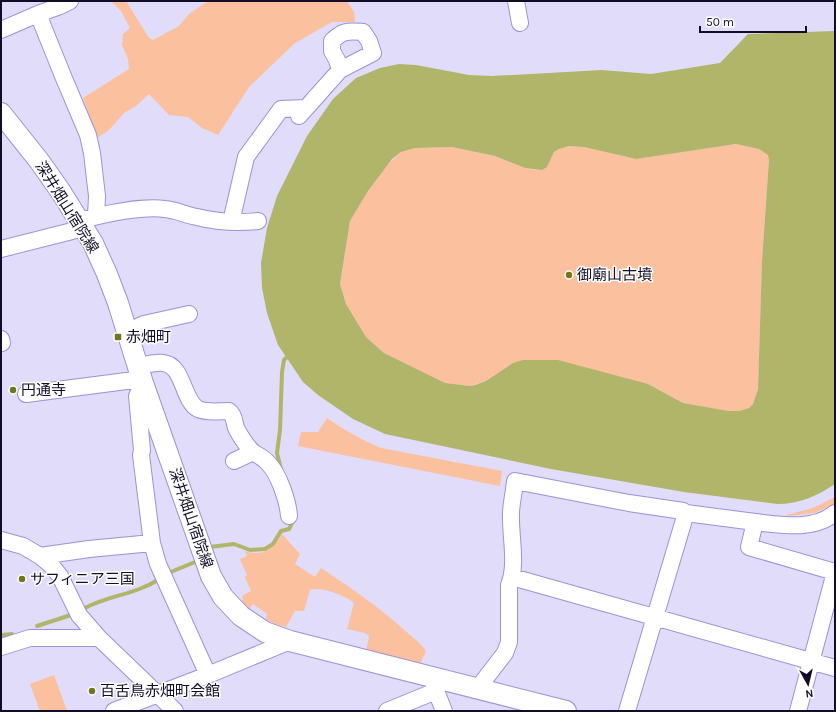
<svg xmlns="http://www.w3.org/2000/svg" width="836" height="712" font-family="Karla,'Noto Sans JP',sans-serif">
  <style>
    .green { fill: #fbc09d }
    .water { fill: #b1b569; fill-rule: evenodd }
    .lines { fill: none; stroke-linecap: round; stroke-linejoin: round }
    .stream { stroke: #b1b569; stroke-width: 4 }
    .minor-casing { stroke: #9d91d7; stroke-width: 18 }
    .major-casing { stroke: #9d91d7; stroke-width: 22 }
    .minor { stroke: #fff; stroke-width: 16 }
    .major { stroke: #fff; stroke-width: 20 }
    .poi-dot { fill: #72751c; stroke: #fff; stroke-width: 1.5 }
    .labels { text-anchor: middle; stroke-width: 3; stroke-linejoin: round; paint-order: stroke }
    .street-label { font-size: 15px; fill: #120c26; stroke: #fff }
    .poi-label { font-size: 15px; fill: #120c26; stroke: #fff; text-anchor: start }
  </style>
  <rect width="100%" height="100%" fill="#e0dcfa"/>
  <path class="green" d="M111 1H126L149 38 153 40 179 26 189 14 208 1H347L354 12 355 22H332L295 43 249 87 218 135 202 128 188 117 169 115 149 94 136 106 124 113 109 130 97 138 83 98 129 69 128 59 122 45 123 34 130 28 121 11Z
    M736 144 759 149 769 155V160L762 261 758 389 753 404 749 408 739 411H729L683 403 648 384 513 363 486 381 470 386 444 383 384 353 366 337 346 304 340 284 350 221 368 191 388 164 401 152 415 148 452 147 495 156 525 168 537 170 547 167 554 152 559 149 569 146 584 147 636 159Z
    M327 418C344 430 362 440 381 448L502 471 500 486 298 446 301 432H318Z
    M835 497V504L814 513 789 516 786 515 813 508Z
    M282 534 300 554 295 564 315 577 321 568C349 587 378 606 403 629 411 636 420 642 426 651L419 667 364 655 367 647 369 636 365 633 347 629 354 603C347 596 319 586 310 590L304 611H295L286 627 275 624 266 619 267 614 253 604 249 609 239 602 243 600 242 596 251 591 245 577 247 575 240 559 247 556 245 551C264 557 273 549 282 534Z
    M54 675 67 711H40L30 684Z"/>
  <path class="water" d="M834 31 835 32V484C817 496 800 504 777 504L684 492 551 469 385 434 353 419 318 395 303 382 278 345 267 313 262 288 261 263 267 228 277 196 307 136 333 99 356 78 380 68 399 64 416 65 469 75 492 76 602 70 651 74 720 63 748 34ZM736 144 759 149 768 155 769 160 762 261 758 389 753 404 749 408 739 411H729L683 403 648 384 558 360H523L513 363 486 381 475 385 470 386 445 383 384 353 366 337 346 304 340 284 350 221 368 191 392 159 401 152 415 148 452 147 495 156 525 168 542 170 547 167 554 152 559 149 569 146 584 147 636 159Z"/>
  <g class="lines">
    <path class="stream" d="M281 469 277 453 280 430 282 372 284 360 289 355
      M210 547 234 544 250 550 265 549 273 544 281 531 289 529 294 519
      M166 574 195 562
      M83 609C108 595 136 595 161 578
      M37 626 74 614
      M2 635 12 634"/>
    <g class="minor-casing">
      <path id="minor" d="M516 1 520 23
        M38 14 63 76 88 135 92 153 97 196 96 216
        M1 30 38 14 60 6 70 1
        M299 116 340 70 373 53 369 41 363 32C348 31 343 30 332 41V51L337 60 340 70
        M86 219C110 213 141 206 165 209 176 210 186 215 197 217 217 222 238 223 258 221
        M231 222 246 157 281 109 305 108
        M1 249 84 228
        M127 332 144 324 189 314
        M1 339 2 343H1
        M138 366C146 365 155 362 163 363 184 365 182 400 198 409 207 413 219 411 229 411 236 417 233 422 237 430 241 437 248 448 254 453 260 456 265 459 269 464 279 475 288 501 289 516
        M143 383 137 396 142 450 141 455 152 543 158 564 208 675
        M26 394 142 379
        M234 461 253 452
        M755 522C781 525 813 531 835 513
        M1 540 23 546 40 556 51 565 60 576 79 615 99 638 175 711
        M40 556 89 549 152 543
        M512 577 835 668
        M1 647 30 638H99
        M478 688 505 653 509 642V585C517 565 511 540 511 519 510 507 514 494 515 481L629 503 683 511 686 513
        M436 691 444 711
        M114 711 208 675 290 641
        M387 711 436 691 441 678
        M627 711 686 513 755 522 749 547 835 572
        M798 711 835 572"/>
    </g>
    <g class="major-casing">
      <path id="major" d="M1 113 40 162 61 192 93 243 107 274 118 303 143 383 211 576 223 597 241 616 265 632 290 641 566 711"/>
    </g>
    <use href="#minor" class="minor"/>
    <use href="#major" class="major"/>
  </g>
  <g class="poi-dot">
    <circle cx="569" cy="275" r="4"/>
    <rect x="114" y="333" width="8" height="8" rx="2"/>
    <circle cx="13" cy="390" r="4"/>
    <circle cx="22" cy="579" r="4"/>
    <circle cx="92" cy="691" r="4"/>
  </g>
  <g class="labels">
    <g class="street-label">
      <text transform="translate(67 207) rotate(58)" y="5">深井畑山宿院線</text>
      <text transform="translate(191 518) rotate(71)" y="5">深井畑山宿院線</text>
    </g>
    <g class="poi-label">
      <text x="577" y="280">御廟山古墳</text>
      <text x="126" y="342">赤畑町</text>
      <text x="21" y="395">円通寺</text>
      <text x="30" y="584">サフィニア三国</text>
      <text x="100" y="696">百舌鳥赤畑町会館</text>
    </g>
  </g>
  <rect width="836" height="712" fill="none" stroke="#120c26" stroke-width="4"/>
  <g transform="translate(808 684) rotate(172)" stroke="#ffffff" stroke-width="3" paint-order="stroke">
  <path d="M0-3L7 15L0 10L-7 15Z" fill="#120c26"/>
  <text y="-6" font-size="11" font-weight="bold" text-anchor="middle" fill="#120c26">N</text>
  </g>
  <path d="M700 26v6h106v-6" fill="none" stroke="#120c26" stroke-width="2"/>
  <text x="706" y="26" font-size="12" fill="#120c26" stroke="#ffffff" stroke-width="3" paint-order="stroke">50 m</text>
</svg>
